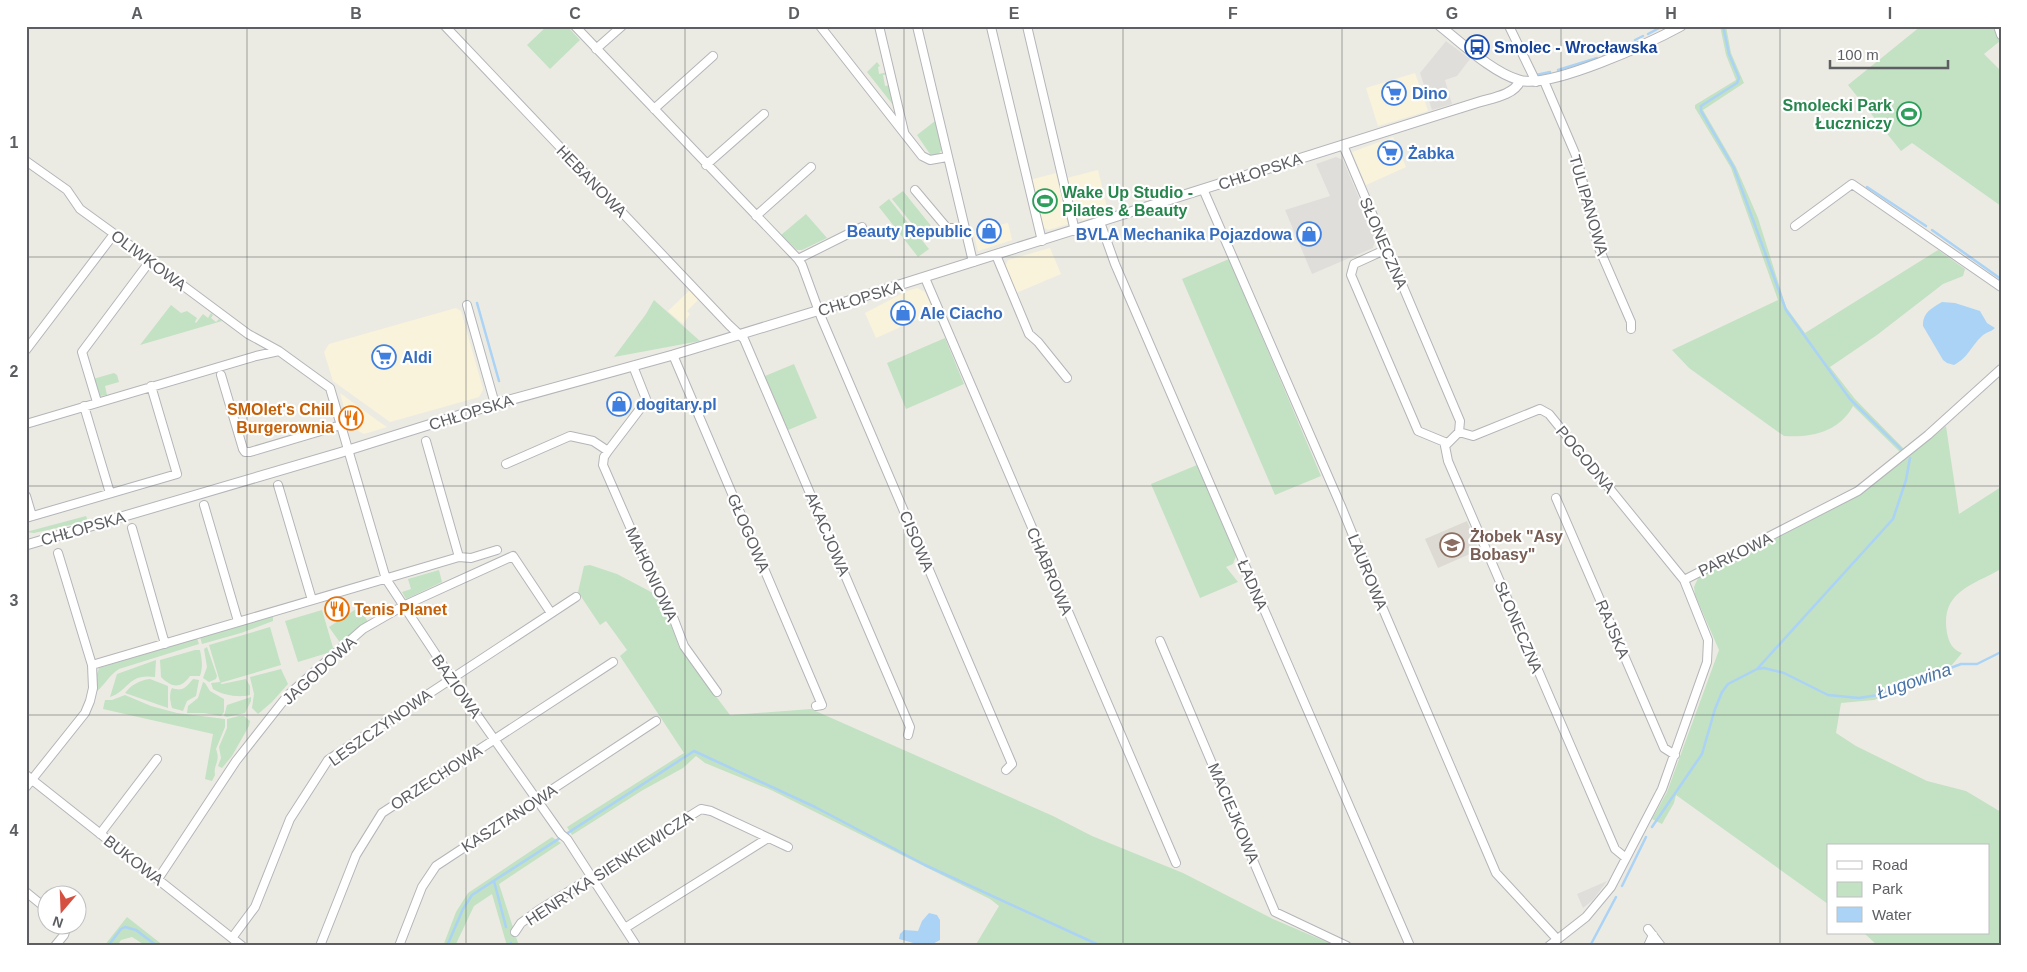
<svg xmlns="http://www.w3.org/2000/svg" width="2027" height="972" font-family="Helvetica,sans-serif">
  <style>
    .commercial { fill: #faf3db }
    .industrial { fill: #e0dedb }
    .education { fill: #dcdad2 }
    .green { fill: #c3e1c3 }
    .water { fill: #abd3f5 }
    .lines { fill: none; stroke-linecap: round; stroke-linejoin: round }
    .stream { stroke: #abd3f5; stroke-width: 2.5 }
    .minor-casing { stroke: #b4b5b9; stroke-width: 10 }
    .tertiary-casing { stroke: #b4b5b9; stroke-width: 11 }
    .minor { stroke: #fff; stroke-width: 8 }
    .tertiary { stroke: #fff; stroke-width: 9 }
    .grid { fill: none; stroke: #5c5e62; stroke-width: 1; stroke-opacity: 0.55 }
    .labels { text-anchor: middle; stroke-width: 4.5; stroke-linejoin: round; paint-order: stroke }
    .transit-label { font-size: 16px; font-weight: bold; fill: #164399; stroke: #fff; text-anchor: start }
    .shop-label { font-size: 16px; font-weight: bold; fill: #366cbe; stroke: #fff; text-anchor: start }
    .leisure-label { font-size: 16px; font-weight: bold; fill: #27864d; stroke: #fff; text-anchor: end }
    .street-label { font-size: 16px; fill: #5c5e62; stroke: #fff }
    .food-label { font-size: 16px; font-weight: bold; fill: #c56008; stroke: #fff; text-anchor: end }
    .education-label { font-size: 16px; font-weight: bold; fill: #785e54; stroke: #fff; text-anchor: start }
    .water-label { font-size: 18px; font-style: italic; fill: #4a74a5; stroke: #fff }
    .neatline { fill: none; stroke: #5c5e62; stroke-width: 2 }
    .grid-label { font-size: 16px; text-anchor: middle; font-weight: bold; fill: #5c5e62 }
  </style>
  <rect width="100%" height="100%" fill="#ecebe3"/>
  <path class="commercial" d="M1415 73 1428 111 1378 126 1366 88Z
    M1393 137 1406 167 1366 185 1352 152Z
    M1098 170 1108 212 1083 220 1076 215 1067 178Z
    M1056 173 1068 224 1048 230 1041 226 1030 180Z
    M1008 223 1012 240 978 251 973 231Z
    M1050 248 1061 274 1016 293 1005 267 1008 260Z
    M917 288 925 292 934 312 876 338 865 313 907 291Z
    M690 290 698 300 687 311 690 314 683 324 668 311Z
    M456 308 461 311 483 389 479 397 390 422 333 381 324 352 329 344Z
    M340 393 378 421 387 427 364 434 349 426Z"/>
  <path class="industrial" d="M1446 41 1470 59 1457 76 1445 80 1452 104 1432 110 1420 73Z
    M1336 157 1343 160 1376 238 1373 248 1312 274 1285 210 1330 196 1316 164Z
    M1607 881 1593 900 1583 908 1577 894Z"/>
  <path class="education" d="M1467 521 1479 550 1438 568 1425 539Z"/>
  <path class="green" d="M547 26H567L580 40 550 69 527 45Z
    M1720 26H1726L1731 53 1744 83 1703 110 1736 167 1758 218 1786 307 1805 333 1938 250 1965 269 1963 276 1943 284 1877 335 1830 367 1855 399 1906 451 1902 454 1853 406C1839 432 1811 438 1784 436L1689 368 1672 350 1778 300 1731 168 1695 108V105L1736 80 1726 55Z
    M1921 26H1996L2000 41 1984 54 2001 71V206L1912 143 1901 151 1848 85Z
    M877 62 880 66 878 67 879 74 888 72 889 74 883 75 885 86 891 85 897 110 867 72Z
    M935 121 942 149 938 155 932 157 917 135Z
    M903 191 936 232 926 241 892 199Z
    M889 199 929 249 918 257 879 207Z
    M806 214 827 238 802 250H797L781 235Z
    M1229 259 1321 476 1275 495 1182 279Z
    M654 300 700 341 614 357 646 314Z
    M171 305 181 313 187 311 197 318 195 322 196 323 203 314 208 318 211 313 213 315 211 318 216 322 219 319 222 321 140 345Z
    M945 338 964 384 906 409 887 363Z
    M794 364 817 418 788 430 765 376Z
    M114 373 117 375 119 382 105 386 107 395 100 396 93 379Z
    M1946 426 1959 514 2001 487V569C1971 586 1940 592 1947 633 1949 643 1953 650 1962 653L1945 673 1874 700 1841 703 1836 733 1856 746 1927 781 1966 791 2001 812V946H1878L1864 933H1988V846H1828V904L1676 795 1674 803 1662 824 1652 819 1667 792 1719 650 1695 595 1694 587 1699 576 1859 495Z
    M1197 465 1236 556 1233 564 1226 567 1238 582 1200 598 1151 484Z
    M86 516 88 521 34 533 26 532Z
    M590 565 617 574 653 593 669 619 679 647 730 715 811 709 1053 816 1092 836 1183 873 1273 919 1336 946H975L999 906 990 899 771 790 705 763 696 756 683 768 643 790 572 835 567 827 684 753 620 656 627 650 606 621 600 625 578 592 584 566Z
    M439 570 442 582 406 599 402 592 411 589 408 579Z
    M359 607 368 622 341 644 329 627Z
    M322 610 334 651 298 662 285 621Z
    M273 615V621L241 633 202 644 200 637Z
    M270 627 281 665 220 683 222 684 246 679 250 686V695C239 698 222 695 213 689L211 683 220 682 209 645Z
    M197 638 199 644 119 669C109 675 105 685 96 692L97 674 99 668Z
    M207 647 217 676 216 679 209 682 203 678 207 667 204 649Z
    M195 650H200C202 660 203 667 200 676H190C181 689 172 688 161 677L160 660Z
    M156 660 155 677C128 673 130 690 110 697L117 674Z
    M281 669 288 684 272 702 258 714 252 708 254 694 250 677Z
    M150 679 168 686V708L125 693C131 685 140 680 150 679Z
    M193 679 199 680 196 696 187 701 183 711 172 708C170 701 169 694 172 688 183 692 186 687 193 679Z
    M203 682 205 683 210 691 224 699V712L221 716 204 713H187L188 706 198 698Z
    M125 695 151 706 177 713 225 719V727L216 749C221 762 213 764 215 775L212 781 205 779 213 734 103 709 105 700H112Z
    M251 697V701L245 713 227 717 224 716 227 705Z
    M239 716H244L250 721 249 726 232 756 222 768 218 766 221 758 219 747 227 728V719Z
    M552 837 561 843 499 884 519 946H507L492 894 474 906 455 946H443L456 912 468 893Z
    M127 917 164 946H146L132 937 121 940 117 946H104Z"/>
  <path class="water" d="M1942 302 1955 303 1980 311 1987 323 1995 328C1991 332 1986 332 1982 336 1971 346 1969 357 1954 365L1947 363 1943 360 1923 326C1922 313 1932 308 1942 302Z
    M929 913 937 915 940 920V940L929 946H924L899 939 900 934 904 930 918 931 922 921Z"/>
  <g class="lines">
    <path class="stream" d="M1723 26 1729 54 1739 78 1737 83 1701 106V111L1734 168 1786 310 1850 399 1901 449
      M1648 34 1663 26
      M1635 40 1643 36
      M1603 55 1628 43
      M1558 70 1597 58
      M1536 75 1550 72
      M1867 187 1926 226
      M1932 230 2001 279
      M477 303 499 381
      M1758 668 1893 519 1906 480 1910 458
      M1652 827 1702 754 1715 709 1722 692 1728 684 1757 669 1764 668 1784 673 1828 695 1859 698 1878 695 1961 664H1977L2001 652
      M494 881 506 927
      M1622 886 1646 837
      M511 943V946
      M108 946 121 929 125 927 136 930 157 946
      M447 946 463 909 472 895 694 751 815 807 925 865 1101 946
      M1590 946 1616 897"/>
    <g class="minor-casing">
      <path id="minor" d="M445 26 729 325 744 339 910 727 908 735
        M575 26 798 259 802 265 821 317 1012 764 1006 770
        M820 26 922 156 930 160 947 157
        M879 26 904 132
        M917 26 973 262
        M1027 26 1075 231
        M1509 26 1536 82
        M1998 26 2001 35
        M991 27 1042 241
        M596 49 622 26
        M1544 81 1577 158 1598 246 1631 322V329
        M654 109 713 56
        M1343 145 1460 421 1459 432 1445 446 1448 461 1615 849 1626 858
        M26 161 67 190 80 209 131 246 150 261 248 334 279 351
        M706 165 764 114
        M1203 189 1341 506 1383 609 1496 873 1557 939
        M915 190 947 228H964
        M756 216 811 167
        M1100 222 1115 264C1213 491 1311 719 1410 946
        M1795 226 1852 184 2001 287
        M1387 249 1354 264 1351 275 1418 431 1447 443
        M996 255 1029 334 1038 342 1067 378
        M798 259 862 227
        M925 278 1176 863
        M467 305 495 404
        M26 350 114 234
        M673 355 822 705 816 706
        M633 366 646 399 643 405 608 451 604 457 603 465 658 591 673 617 684 646 717 692
        M221 375 243 449 245 452H250L341 425
        M97 402 82 352 150 261
        M84 406 110 493
        M26 424 256 356 279 351 330 388 386 579 456 685 561 834 567 839 635 944 632 946
        M1459 432 1473 436 1540 409 1549 414 1684 580 1708 640 1707 662 1662 789 1611 887 1586 917 1549 946
        M426 441 459 557
        M506 464 570 436 593 441 608 451
        M278 485 312 600
        M26 496 32 516
        M1556 498 1664 748 1675 755
        M204 505 238 621
        M26 518 177 474 151 386
        M132 528 165 644
        M1684 580 1858 491 1928 435 2001 369
        M1160 641 1275 912 1347 946
        M92 665 459 557 471 558 497 550
        M26 775 242 946
        M26 787 85 713 90 701 93 688 92 665 58 553
        M100 834 157 759
        M158 879 236 761 288 695 363 629 403 606 513 556 551 613
        M26 892 48 910
        M625 928 768 838
        M1648 929 1661 946
        M515 932 521 923 539 910 701 809 711 811 788 847
        M232 938 255 907 290 819 328 760 576 597
        M55 946 64 935 67 926
        M320 946 356 855 382 813 613 662
        M399 946 422 887 436 866 656 721
        M1648 946 1653 935"/>
    </g>
    <g class="tertiary-casing">
      <path id="tertiary" d="M1440 26C1463 44 1492 72 1519 80 1548 90 1652 42 1681 26
        M26 545 339 453 495 404 673 355 823 309 1479 102C1492 98 1514 95 1520 81"/>
    </g>
    <use href="#minor" class="minor"/>
    <use href="#tertiary" class="tertiary"/>
  </g>
  <path class="grid" d="M247 26V946M466 26V946M685 26V946M904 26V946M1123 26V946M1342 26V946M1561 26V946M1780 26V946M26 257H2001M26 486H2001M26 715H2001"/>
  <defs>
    <g id="bus-ring" transform="scale(1.25)"><circle r="9.5" fill="#fff" stroke="#1a4fb4" stroke-width="1.5"/><path d="M-5-6H5V4H4V6H2V4H-2V6H-4V4H-5ZM-3.5-4V0h7V-4ZM-3.5 1.2v1.5H-2V1.2ZM2 1.2v1.5H3.5V1.2Z" fill="#1a4fb4"/></g>
    <g id="supermarket-ring" transform="scale(1.25)"><circle r="9.5" fill="#fff" stroke="#3f7fe0" stroke-width="1.5"/><path d="M-6-5.5h2.5l.6 2H6L4.5 2H-2.5L-4.4-4H-6ZM-1.5 3.2a1.3 1.3 0 1 0 .1 0ZM3 3.2a1.3 1.3 0 1 0 .1 0Z" fill="#3f7fe0"/></g>
    <g id="stadium-ring" transform="scale(1.25)"><circle r="9.5" fill="#fff" stroke="#2e9e5b" stroke-width="1.5"/><path d="M0-5a6.5 5 0 1 0 0 10a6.5 5 0 1 0 0-10ZM-3.5-1.8h7v3.6h-7Z" fill="#2e9e5b"/></g>
    <g id="shop-ring" transform="scale(1.25)"><circle r="9.5" fill="#fff" stroke="#3f7fe0" stroke-width="1.5"/><path d="M-5-2.5h2.3a2.7 3.5 0 0 1 5.4 0H5L5.5 6h-11ZM-1.5-2.5h3a1.5 2.3 0 0 0-3 0Z" fill="#3f7fe0"/></g>
    <g id="restaurant-ring" transform="scale(1.25)"><circle r="9.5" fill="#fff" stroke="#e8710a" stroke-width="1.5"/><path d="M-5-6h1v4h1v-4h1v4h1v-4h1v5L-1.5 .5V6h-2V.5L-5-1ZM5-6V6H3V1.5H1.5Q1.5-4 5-6Z" fill="#e8710a"/></g>
    <g id="school-ring" transform="scale(1.25)"><circle r="9.5" fill="#fff" stroke="#8d6e63" stroke-width="1.5"/><path d="M0-5L7-2L0 1L-7-2ZM-4 1L0 2.5L4 1V4Q0 6-4 4Z" fill="#8d6e63"/></g>
  </defs>
  <g fill-rule="evenodd">
    <use href="#bus-ring" x="1477" y="47"/>
    <use href="#supermarket-ring" x="1394" y="93"/>
    <use href="#stadium-ring" x="1909" y="114"/>
    <use href="#supermarket-ring" x="1390" y="153"/>
    <use href="#stadium-ring" x="1045" y="201"/>
    <use href="#shop-ring" x="989" y="231"/>
    <use href="#shop-ring" x="1309" y="234"/>
    <use href="#shop-ring" x="903" y="313"/>
    <use href="#supermarket-ring" x="384" y="357"/>
    <use href="#shop-ring" x="619" y="404"/>
    <use href="#restaurant-ring" x="351" y="418"/>
    <use href="#school-ring" x="1452" y="545"/>
    <use href="#restaurant-ring" x="337" y="609"/>
  </g>
  <g class="labels">
    <g class="transit-label">
      <text x="1494" y="53">Smolec - Wrocławska</text>
    </g>
    <g class="shop-label">
      <text x="1412" y="99">Dino</text>
      <text x="1408" y="159">Żabka</text>
      <text x="972" y="237" text-anchor="end">Beauty Republic</text>
      <text x="1292" y="240" text-anchor="end">BVLA Mechanika Pojazdowa</text>
      <text x="920" y="319">Ale Ciacho</text>
      <text x="402" y="363">Aldi</text>
      <text x="636" y="410">dogitary.pl</text>
    </g>
    <g class="leisure-label">
      <text x="1892" y="111">Smolecki Park<tspan x="1892" dy="18">Łuczniczy</tspan></text>
      <text x="1062" y="198" text-anchor="start">Wake Up Studio -<tspan x="1062" dy="18">Pilates &amp; Beauty</tspan></text>
    </g>
    <g class="street-label">
      <text transform="translate(1260 171) rotate(-18)" y="6">CHŁOPSKA</text>
      <text transform="translate(592 181) rotate(46)" y="6">HEBANOWA</text>
      <text transform="translate(1589 205) rotate(74)" y="6">TULIPANOWA</text>
      <text transform="translate(1384 243) rotate(67)" y="6">SŁONECZNA</text>
      <text transform="translate(149 260) rotate(37)" y="6">OLIWKOWA</text>
      <text transform="translate(860 298) rotate(-17)" y="6">CHŁOPSKA</text>
      <text transform="translate(471 412) rotate(-17)" y="6">CHŁOPSKA</text>
      <text transform="translate(1586 459) rotate(50)" y="6">POGODNA</text>
      <text transform="translate(83 528) rotate(-16)" y="6">CHŁOPSKA</text>
      <text transform="translate(749 533) rotate(67)" y="6">GŁOGOWA</text>
      <text transform="translate(828 534) rotate(67)" y="6">AKACJOWA</text>
      <text transform="translate(917 541) rotate(67)" y="6">CISOWA</text>
      <text transform="translate(1735 554) rotate(-26)" y="6">PARKOWA</text>
      <text transform="translate(1050 571) rotate(67)" y="6">CHABROWA</text>
      <text transform="translate(1368 572) rotate(68)" y="6">LAUROWA</text>
      <text transform="translate(652 574) rotate(65)" y="6">MAHONIOWA</text>
      <text transform="translate(1253 585) rotate(67)" y="6">ŁADNA</text>
      <text transform="translate(1519 627) rotate(67)" y="6">SŁONECZNA</text>
      <text transform="translate(1613 629) rotate(67)" y="6">RAJSKA</text>
      <text transform="translate(319 670) rotate(-42)" y="6">JAGODOWA</text>
      <text transform="translate(457 686) rotate(55)" y="6">BAZIOWA</text>
      <text transform="translate(380 727) rotate(-35)" y="6">LESZCZYNOWA</text>
      <text transform="translate(436 777) rotate(-33)" y="6">ORZECHOWA</text>
      <text transform="translate(1234 813) rotate(67)" y="6">MACIEJKOWA</text>
      <text transform="translate(509 818) rotate(-33)" y="6">KASZTANOWA</text>
      <text transform="translate(134 860) rotate(38)" y="6">BUKOWA</text>
      <text transform="translate(609 868) rotate(-33)" y="6">HENRYKA SIENKIEWICZA</text>
    </g>
    <g class="food-label">
      <text x="334" y="415">SMOlet's Chill<tspan x="334" dy="18">Burgerownia</tspan></text>
      <text x="354" y="615" text-anchor="start">Tenis Planet</text>
    </g>
    <g class="education-label">
      <text x="1470" y="542">Żłobek "Asy<tspan x="1470" dy="18">Bobasy"</tspan></text>
    </g>
    <g class="water-label">
      <text transform="translate(1914 681) rotate(-19)" y="6">Ługowina</text>
    </g>
  </g>
  <rect width="2027" height="972" fill="none" stroke="#ffffff" stroke-width="55"/>
  <rect x="1827" y="844" width="162" height="90" fill="#ffffff" stroke="#bebfc0"/>
  <rect x="1837" y="861" width="25" height="8" fill="#ffffff" stroke="#bebfc0"/>
  <text x="1872" y="870" font-size="15" fill="#5c5e62">Road</text>
  <rect x="1837" y="882" width="25" height="15" fill="#c3e1c3" stroke="#bebfc0"/>
  <text x="1872" y="894" font-size="15" fill="#5c5e62">Park</text>
  <rect x="1837" y="907" width="25" height="15" fill="#abd3f5" stroke="#bebfc0"/>
  <text x="1872" y="920" font-size="15" fill="#5c5e62">Water</text>
  <g transform="translate(62 910) rotate(199)"><circle r="24" fill="#ffffff" stroke="#bebfc0"/>
  <path d="M0-4L9 19L0 12L-9 19Z" fill="#d55040"/>
  <text y="-8" font-size="14" font-weight="bold" text-anchor="middle" fill="#5c5e62">N</text>
  </g>
  <path d="M1830 60v8h118v-8" fill="none" stroke="#5c5e62" stroke-width="2.5"/>
  <text x="1837" y="60" font-size="15" fill="#5c5e62" stroke="#ffffff" stroke-width="4" paint-order="stroke">100 m</text>
  <rect x="28" y="28" width="1972" height="916" class="neatline"/>
  <g class="grid-label">
    <text x="137" y="19">A</text>
    <text x="356" y="19">B</text>
    <text x="575" y="19">C</text>
    <text x="794" y="19">D</text>
    <text x="1014" y="19">E</text>
    <text x="1233" y="19">F</text>
    <text x="1452" y="19">G</text>
    <text x="1671" y="19">H</text>
    <text x="1890" y="19">I</text>
    <text x="14" y="148">1</text>
    <text x="14" y="377">2</text>
    <text x="14" y="606">3</text>
    <text x="14" y="836">4</text>
  </g>
</svg>
